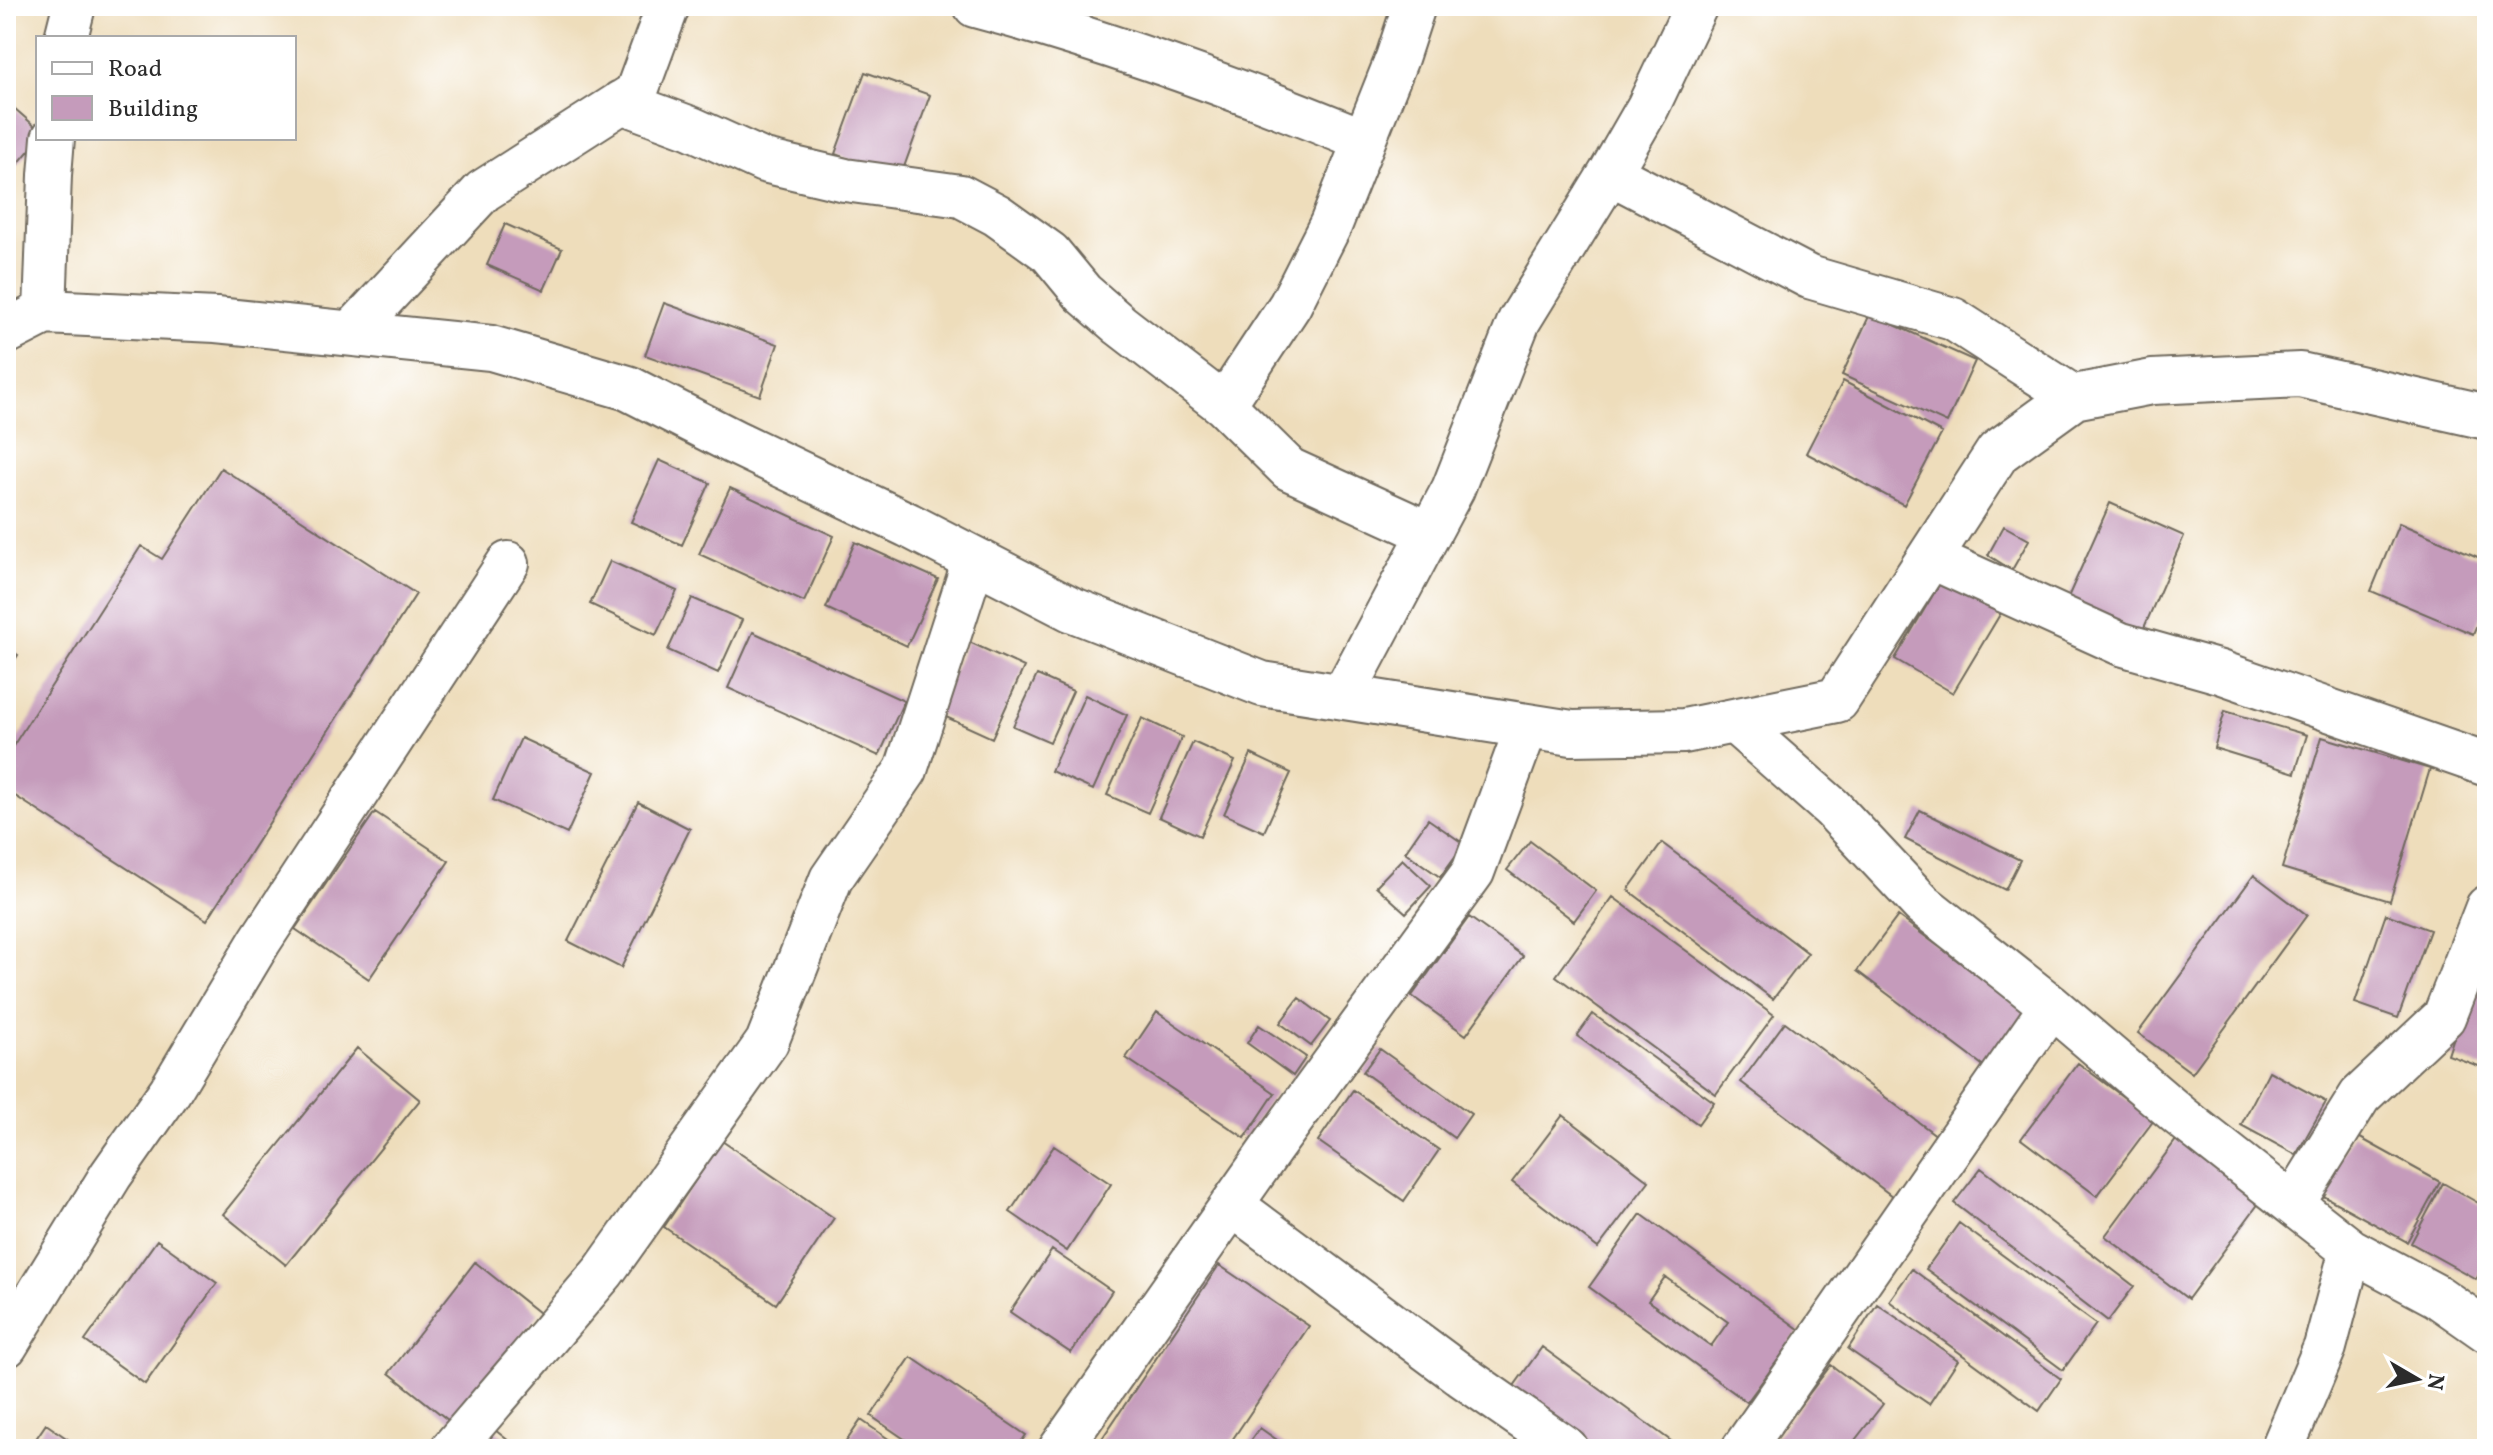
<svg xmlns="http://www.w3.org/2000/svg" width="2493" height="1455" font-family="Vollkorn,serif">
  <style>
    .building { fill: #c59bbb; fill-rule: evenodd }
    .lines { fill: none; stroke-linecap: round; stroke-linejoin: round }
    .street-casing { stroke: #6f695d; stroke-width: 46 }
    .secondary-casing { stroke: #6f695d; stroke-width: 48 }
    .street { stroke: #fff; stroke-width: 42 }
    .secondary { stroke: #fff; stroke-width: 44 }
  </style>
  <rect width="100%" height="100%" fill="#fff"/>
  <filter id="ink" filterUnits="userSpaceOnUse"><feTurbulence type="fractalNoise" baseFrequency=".0125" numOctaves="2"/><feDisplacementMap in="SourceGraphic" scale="16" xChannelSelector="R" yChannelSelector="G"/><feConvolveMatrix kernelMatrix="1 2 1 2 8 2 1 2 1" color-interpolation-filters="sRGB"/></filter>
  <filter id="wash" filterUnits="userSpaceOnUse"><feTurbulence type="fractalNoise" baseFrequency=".006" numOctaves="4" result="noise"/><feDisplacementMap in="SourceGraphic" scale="32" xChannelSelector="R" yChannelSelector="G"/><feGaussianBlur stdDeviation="1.8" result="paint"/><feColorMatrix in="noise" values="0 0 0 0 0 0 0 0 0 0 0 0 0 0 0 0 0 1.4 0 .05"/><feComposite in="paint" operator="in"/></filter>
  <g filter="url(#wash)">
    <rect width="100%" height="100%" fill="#edb"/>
    <g id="blocks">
      <path class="building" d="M865 72 930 95 900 178 835 154Z
        M6 101 38 129V140L6 178Z
        M505 224 562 249 544 290 487 265Z
        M664 303 778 344 760 396 645 355Z
        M1870 314 1975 361 1947 423 1842 375Z
        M1843 381 1942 433 1904 505 1806 453Z
        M659 460 710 483 682 545 631 522Z
        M221 468 416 594 207 920 6 790V757L141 546 162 559Z
        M730 488 834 536 804 602 699 554Z
        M2110 503 2184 536 2140 637 2065 604Z
        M2399 523 2487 561V602L2473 634 2371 591Z
        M2004 526 2029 540 2012 570 1988 555Z
        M855 542 938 579 907 646 826 608Z
        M610 561 677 591 656 635 590 604Z
        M1950 566 2008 601 1953 693 1895 659Z
        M692 598 742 620 718 673 668 650Z
        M753 632 904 701 879 756 728 688Z
        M967 641 1024 667 992 738 935 712Z
        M6 647 18 655 6 673Z
        M1037 675 1073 691 1050 742 1013 726Z
        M1085 695 1127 715 1093 790 1051 771Z
        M2225 711 2307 735 2295 773 2214 748Z
        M1142 718 1182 737 1148 813 1107 795Z
        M2322 737 2430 769 2390 901 2282 868Z
        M521 738 595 772 567 834 493 800Z
        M1193 742 1235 761 1200 836 1159 817Z
        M1251 754 1291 773 1264 832 1224 814Z
        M638 802 690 829 621 968 568 941Z
        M1920 810 2020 860 2005 890 1905 839Z
        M375 812 449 861 369 979 295 929Z
        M1428 819 1464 844 1440 877 1405 852Z
        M1530 841 1596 891 1574 921 1507 870Z
        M1662 843 1808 953 1773 999 1628 890Z
        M1402 859 1431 886 1406 913 1376 886Z
        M2254 875 2307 915 2192 1073 2138 1033Z
        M1613 897 1774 1015 1716 1094 1556 976Z
        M2386 914 2430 930 2398 1018 2355 1003Z
        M1898 916 2034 1018 1993 1073 1857 971Z
        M1469 917 1523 956 1466 1035 1412 996Z
        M2486 941H2487V1069L2448 1055Z
        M1299 998 1330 1021 1311 1046 1280 1023Z
        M1157 1012 1275 1093 1245 1138 1126 1058Z
        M1593 1014 1714 1102 1698 1124 1577 1036Z
        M1785 1022 1937 1136 1892 1196 1741 1082Z
        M1259 1025 1306 1057 1293 1076 1247 1043Z
        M357 1048 420 1100 286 1265 223 1214Z
        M1380 1049 1471 1114 1454 1138 1363 1072Z
        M2078 1063 2154 1120 2097 1196 2021 1139Z
        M2269 1071 2326 1102 2296 1155 2241 1125Z
        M1353 1090 1439 1150 1404 1201 1318 1141Z
        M1563 1115 1649 1181 1598 1248 1512 1182Z
        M2353 1134 2440 1182 2407 1242 2320 1194Z
        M2179 1136 2262 1199 2188 1299 2105 1236Z
        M722 1141 834 1218 776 1304 664 1227Z
        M1054 1146 1111 1184 1067 1251 1010 1212Z
        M1981 1168 2134 1286 2108 1321 1954 1203Z
        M2443 1183 2487 1208V1258L2476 1279 2411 1243Z
        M1641 1214 1800 1330 1747 1402 1589 1287ZM1665 1277 1728 1322 1711 1346 1648 1301Z
        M1959 1223 2096 1324 2063 1370 1926 1269Z
        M157 1240 217 1283 145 1384 85 1341Z
        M1052 1250 1112 1291 1071 1353 1010 1312Z
        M475 1262 539 1313 453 1424 389 1373Z
        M1219 1265 1309 1326 1226 1449H1095Z
        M1912 1269 2061 1379 2039 1411 1889 1301Z
        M1877 1304 1958 1360 1929 1404 1848 1349Z
        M1542 1347 1682 1449H1586L1509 1393Z
        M911 1357 1026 1435 1016 1449H919L871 1416Z
        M1831 1365 1883 1404 1848 1449H1786L1774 1440Z
        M861 1420 903 1449H841Z
        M46 1424 82 1449H29Z
        M1260 1428 1290 1449H1245Z
        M495 1430 519 1449H481Z"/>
    </g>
  </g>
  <g filter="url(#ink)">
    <use href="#blocks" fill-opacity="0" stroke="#6f695d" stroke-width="2"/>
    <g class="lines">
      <g class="street-casing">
        <path id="street" d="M975 6C1107 41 1236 88 1363 140
          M66 38 74 6
          M621 102 691 128 764 161 845 180 961 196 997 215 1050 253 1083 293 1120 325 1224 405 1290 305 1331 224 1397 58 1414 6
          M1610 173 1648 107 1696 6
          M45 312 50 175 53 138
          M352 332 483 191 636 93 668 6
          M1224 405 1289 469 1429 533
          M1930 557 2121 644 2220 672 2487 765
          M1342 697 1453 489 1519 321 1610 173 1809 277 1953 319 2074 397
          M1733 721 1832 808 1922 904 2051 1006 2180 1116 2351 1250 2437 1296 2487 1331
          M2293 1204 2360 1096 2444 1017 2487 907
          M1232 1205 1462 1376 1567 1449
          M6 1346 111 1175 170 1091 260 941 508 563
          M452 1449 604 1271 767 1042 831 879 906 770 974 560
          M1060 1449 1271 1149 1473 872 1527 726
          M1743 1449 2051 1006
          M2282 1449 2325 1347 2351 1250"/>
      </g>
      <g class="secondary-casing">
        <path id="secondary" d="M6 332 45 312 216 320 491 348 628 388 734 442 908 525 1071 609 1262 684 1572 733 1684 731 1837 700 1998 452 2074 397 2152 382 2300 375 2487 417"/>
      </g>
      <use href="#street" class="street"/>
      <use href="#secondary" class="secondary"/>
    </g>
  </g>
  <rect width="2493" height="1455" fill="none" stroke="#fff" stroke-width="32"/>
  <rect x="36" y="36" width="260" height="104" fill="#ffffff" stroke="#aaaaaa" stroke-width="2"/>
  <rect x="52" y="62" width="40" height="12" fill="#ffffff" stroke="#aaaaaa" stroke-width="2"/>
  <text x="108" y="76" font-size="24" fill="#2b2b2b">Road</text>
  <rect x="52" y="96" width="40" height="24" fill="#c59bbb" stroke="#aaaaaa" stroke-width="2"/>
  <text x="108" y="116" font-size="24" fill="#2b2b2b">Building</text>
  <g transform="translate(2417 1379) rotate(99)" stroke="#ffffff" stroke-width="6" paint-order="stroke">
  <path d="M0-6L14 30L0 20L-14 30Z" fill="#2b2b2b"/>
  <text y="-12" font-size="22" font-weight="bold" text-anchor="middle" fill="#2b2b2b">N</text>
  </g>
</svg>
